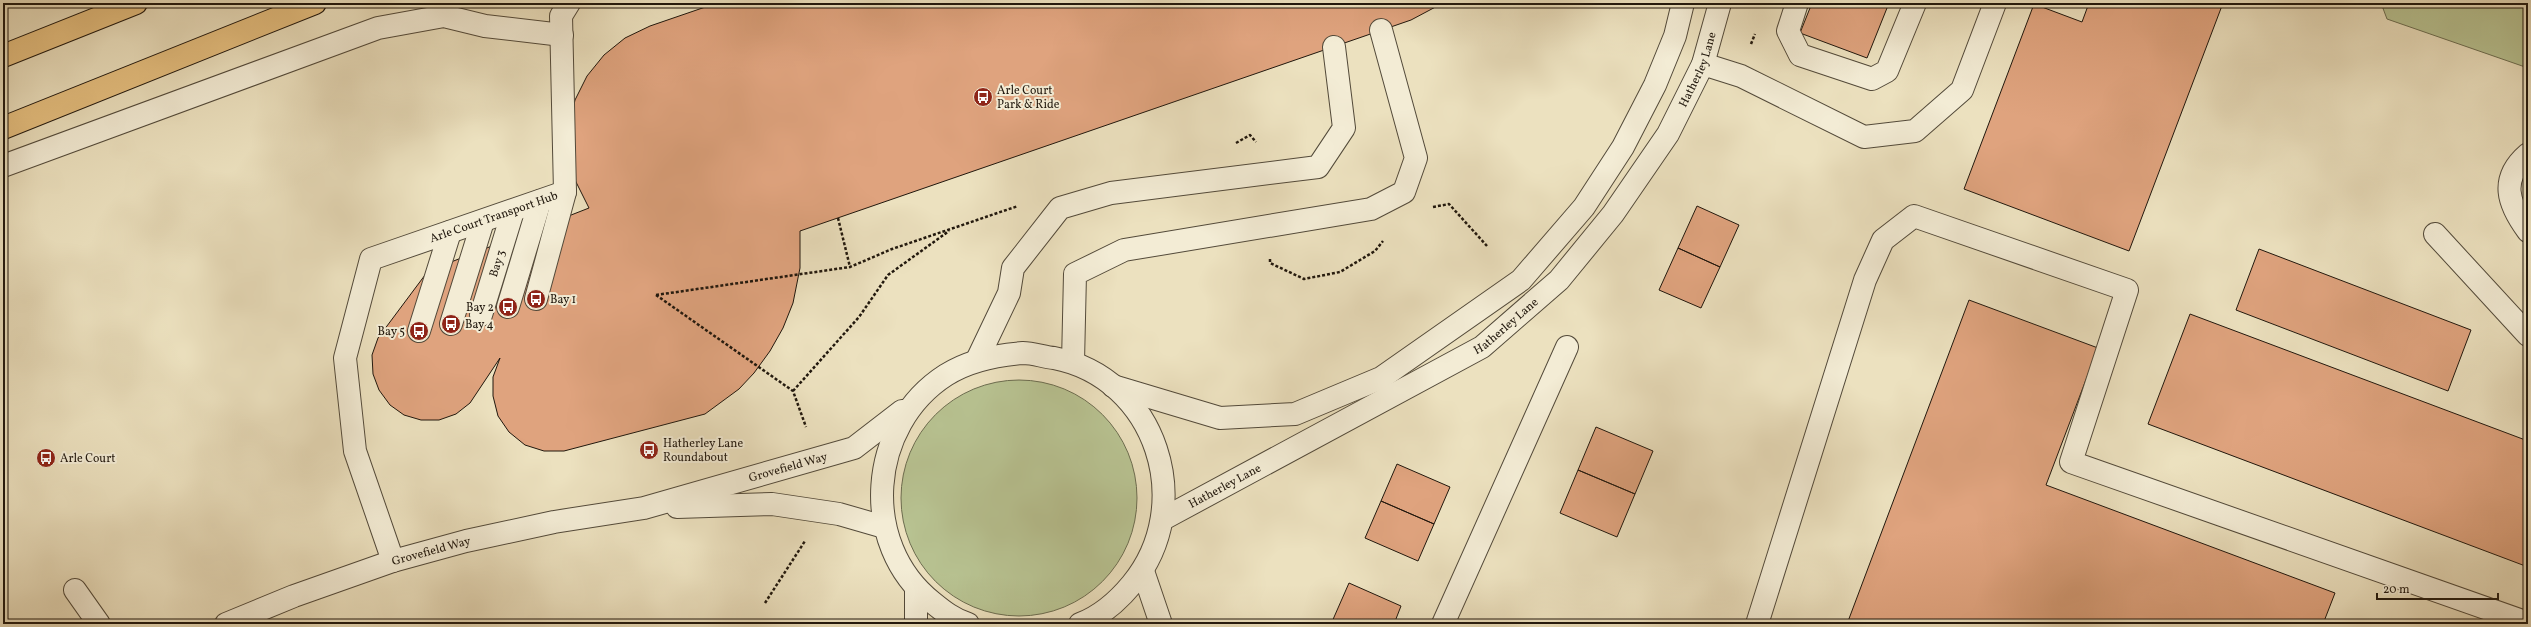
<svg xmlns="http://www.w3.org/2000/svg" width="2531" height="627" font-family="Vollkorn,serif">
  <style>
    .green { fill: #b8c392; stroke: #6c6d50 }
    .building { fill: #dfa37e; stroke: #20170d }
    .lines { fill: none; stroke-linecap: round; stroke-linejoin: round }
    .minor-casing { stroke: #534a3a; stroke-width: 24 }
    .highway-casing { stroke: #20170d; stroke-width: 24 }
    .path { stroke: #20170d; stroke-width: 2.5; stroke-dasharray: 3 2; stroke-linecap: butt }
    .minor { stroke: #f3ecd5; stroke-width: 22 }
    .highway { stroke: #e6c080; stroke-width: 22 }
    .labels { text-anchor: middle; stroke-width: 4; stroke-linejoin: round; paint-order: stroke }
    .street-label { font-size: 12px; fill: #20170d; stroke: #f3ecd5 }
    .poi-label { font-size: 12px; fill: #20170d; stroke: #f3ecd5; text-anchor: start }
  </style>
  <rect width="100%" height="100%" fill="#ece1bf"/>
  <filter id="stains"><feTurbulence type="fractalNoise" baseFrequency=".005" numOctaves="4"/><feColorMatrix values="0 0 0 0 .2 0 0 0 0 .09 0 0 0 0 .02 0 0 0 .5 -.17"/></filter>
  <radialGradient id="worn" r=".72"><stop offset=".6" stop-color="#630" stop-opacity="0"/><stop offset="1" stop-color="#630" stop-opacity=".3"/></radialGradient>
  <path class="green" d="M2381 3H2528V68L2387 19Z
    M901 498a118 118 0 1 1 236 0a118 118 0 1 1-236 0Z"/>
  <path class="building" d="M717 3H1443L1411 20 800 231V268L793 303 783 328 770 351 754 373 739 389 705 414 564 451H544L525 445 509 432 498 416 493 396V377L500 358 470 403 456 414 439 420H421L404 415 390 405 379 390 373 374 372 355 378 338 428 271 589 208 575 180 569 127 575 100 587 76 604 55 625 38 650 26Z
    M1812 3H1889L1867 58 1800 33Z
    M2089 3H2223L2129 251 1964 189 2034 4 2082 22Z
    M1697 206 1739 225 1720 267 1678 248Z
    M1678 248 1720 267 1701 308 1659 290Z
    M2259 249 2471 330 2448 391 2236 310Z
    M1969 300 2098 348 2046 485 2335 593 2323 624H1847Z
    M2190 314 2528 441V567L2148 424Z
    M1596 427 1653 451 1635 494 1578 470Z
    M1397 464 1450 487 1434 524 1381 501Z
    M1578 470 1635 494 1617 537 1560 513Z
    M1381 501 1434 524 1418 561 1365 538Z
    M1349 583 1401 606 1394 624H1331Z"/>
  <g class="lines">
    <g class="minor-casing">
      <g id="minor">
        <path d="M1797 3 1788 31 1800 55 1872 79 1887 71 1915 3"/>
        <path d="M1703 64 1741 76 1864 137 1915 131 1962 90 1995 3"/>
        <path d="M2528 154C2499 179 2508 204 2528 231"/>
        <path d="M3 166 378 28 444 16 485 26 562 35"/>
        <path d="M2435 234 2528 335"/>
        <path d="M536 299 565 192 561 16 569 3"/>
        <path d="M508 307 540 201"/>
        <path id="s1" d="M481 315 513 211"/>
        <path d="M451 324 483 221"/>
        <path d="M419 331 450 232"/>
        <path d="M977 360 1009 293 1013 268 1060 208 1111 193 1318 167 1344 128 1334 47"/>
        <path d="M1073 362 1075 274 1124 250 1371 209 1404 192 1416 158 1381 30"/>
        <path d="M1113 386 1220 418 1295 414 1381 378 1521 280 1584 207 1623 147 1655 85 1675 36 1683 3"/>
        <path d="M677 507 772 504 839 514 884 527"/>
        <path id="s2" d="M1163 519 1482 347 1559 280 1613 214 1668 134 1703 64 1720 3"/>
        <path id="s3" d="M393 561 355 451 345 358 371 259 565 192"/>
        <path d="M1143 571 1161 624"/>
        <path d="M75 590 99 624"/>
        <path id="s4" d="M226 624 294 596 393 561 466 541 554 522 644 508 854 448 902 411"/>
        <path d="M916 624V589"/>
        <path d="M968 624C953 619 943 611 932 602 859 544 868 425 946 375 968 361 997 355 1023 353 1033 353 1044 357 1054 358 1157 378 1197 505 1132 584 1118 601 1101 616 1080 624"/>
        <path d="M1443 624 1567 347"/>
        <path d="M1757 624 1865 280 1883 240 1914 216 2127 290 2071 462 2528 623"/>
      </g>
    </g>
    <g class="highway-casing">
      <path id="highway" d="M3 56 136 3
        M3 128 315 3"/>
    </g>
    <path class="path" d="M1751 44 1755 34
      M1236 143 1250 135 1256 142
      M1433 207 1449 204 1487 246
      M838 218 850 267
      M1270 259V263L1304 279 1340 272 1375 251 1383 241
      M656 295 850 267 892 249 1018 206
      M656 295 793 391 806 427
      M793 391 859 317 888 275 949 231
      M765 603 805 541"/>
    <use href="#minor" class="minor"/>
    <use href="#highway" class="highway"/>
  </g>
  <defs>
    <g id="bus-disc" transform="scale(1)"><circle r="9.5" fill="#8f2418" stroke="#f3ecd5"/><path d="M-5-6H5V4H4V6H2V4H-2V6H-4V4H-5ZM-3.5-4V0h7V-4ZM-3.5 1.2v1.5H-2V1.2ZM2 1.2v1.5H3.5V1.2Z" fill="#fff"/></g>
  </defs>
  <g fill-rule="evenodd">
    <use href="#bus-disc" x="983" y="97"/>
    <use href="#bus-disc" x="536" y="299"/>
    <use href="#bus-disc" x="508" y="307"/>
    <use href="#bus-disc" x="451" y="324"/>
    <use href="#bus-disc" x="419" y="331"/>
    <use href="#bus-disc" x="649" y="450"/>
    <use href="#bus-disc" x="46" y="458"/>
  </g>
  <g class="labels">
    <g class="street-label">
      <text dy="4" stroke="none"><textPath href="#s2" startOffset="718">Hatherley Lane</textPath></text>
      <text dy="4" stroke="none"><textPath href="#s3" startOffset="442">Arle Court Transport Hub</textPath></text>
      <text dy="4" stroke="none"><textPath href="#s1" startOffset="54">Bay 3</textPath></text>
      <text dy="4" stroke="none"><textPath href="#s2" startOffset="394">Hatherley Lane</textPath></text>
      <text dy="4" stroke="none"><textPath href="#s4" startOffset="585">Grovefield Way</textPath></text>
      <text dy="4" stroke="none"><textPath href="#s2" startOffset="70">Hatherley Lane</textPath></text>
      <text dy="4" stroke="none"><textPath href="#s4" startOffset="218">Grovefield Way</textPath></text>
    </g>
    <g class="poi-label">
      <text x="997" y="94">Arle Court<tspan x="997" dy="14">Park &amp; Ride</tspan></text>
      <text x="550" y="303">Bay 1</text>
      <text x="494" y="311" text-anchor="end">Bay 2</text>
      <text x="465" y="328">Bay 4</text>
      <text x="405" y="335" text-anchor="end">Bay 5</text>
      <text x="663" y="447">Hatherley Lane<tspan x="663" dy="14">Roundabout</tspan></text>
      <text x="60" y="462">Arle Court</text>
    </g>
  </g>
  <rect width="2531" height="627" fill="none" stroke="#ece1bf" stroke-width="16"/>
  <rect x="4" y="4" width="2523" height="619" fill="none" stroke="#20170d" stroke-width="2"/>
  <rect x="8" y="8" width="2515" height="611" fill="none" stroke="#20170d"/>
  <path d="M2377 593v6h121v-6" fill="none" stroke="#20170d" stroke-width="2"/>
  <text x="2383" y="593" font-size="12" fill="#20170d" stroke="#f3ecd5" stroke-width="3" paint-order="stroke">20 m</text>
  <rect width="100%" height="100%" filter="url(#stains)"/>
  <rect width="100%" height="100%" fill="url(#worn)"/>
</svg>
